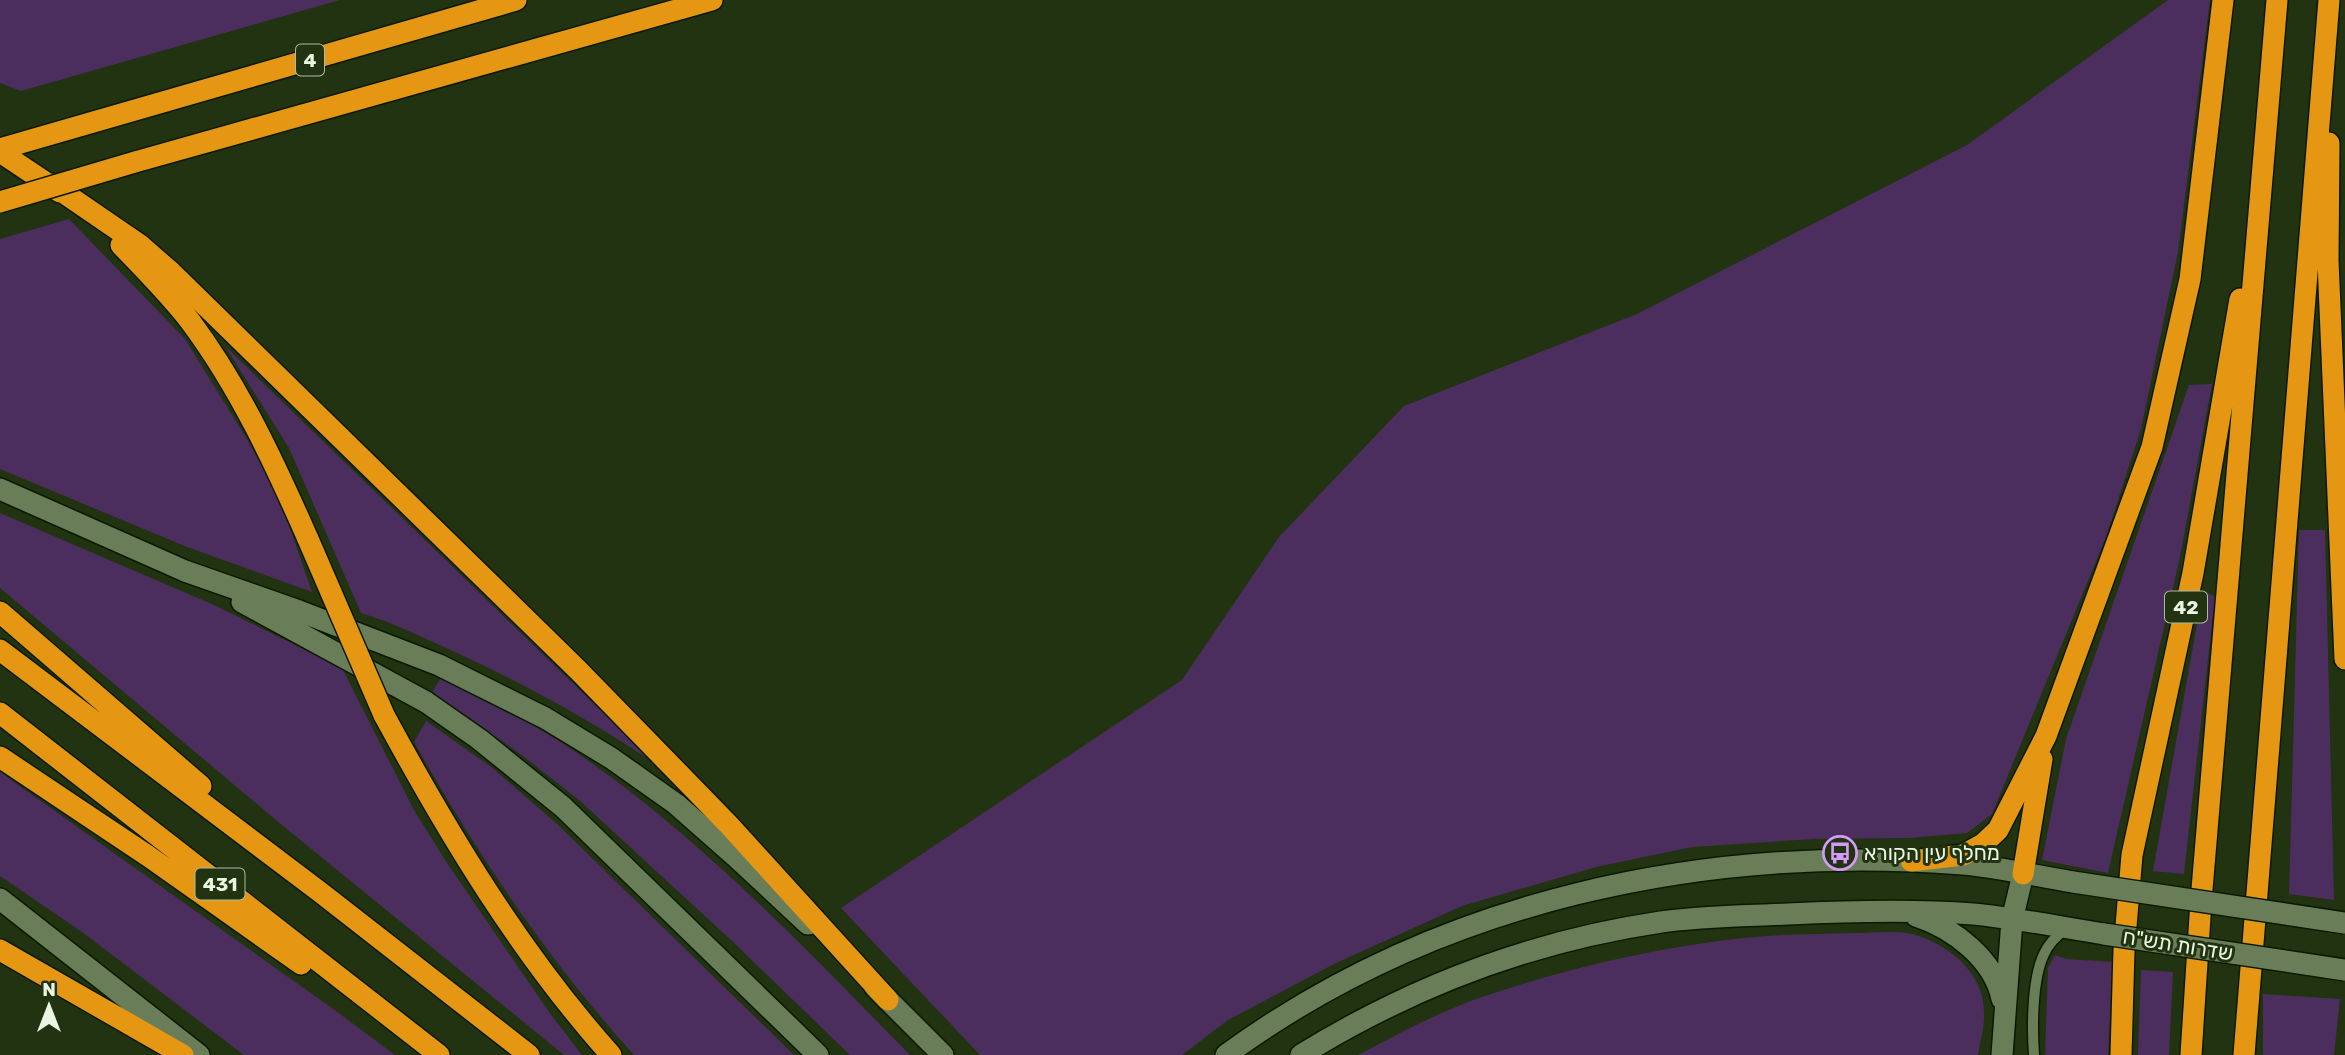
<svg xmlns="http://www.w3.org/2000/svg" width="2345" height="1055" font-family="Rubik,Heebo,sans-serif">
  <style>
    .green { fill: #4c2e5e }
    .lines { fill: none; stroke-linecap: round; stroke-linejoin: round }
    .lane-casing { stroke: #0a1a00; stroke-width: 13 }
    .secondary-casing { stroke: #0a1a00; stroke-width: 24 }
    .highway-casing { stroke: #0a1a00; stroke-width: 24 }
    .lane { stroke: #697e58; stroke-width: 10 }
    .secondary { stroke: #697e58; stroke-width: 21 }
    .highway { stroke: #e59713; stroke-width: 21 }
    .secondary-bridge-casing { stroke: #0a1a00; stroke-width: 24; stroke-linecap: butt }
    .highway-bridge-casing { stroke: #0a1a00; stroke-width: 24; stroke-linecap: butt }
    .secondary-bridge { stroke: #697e58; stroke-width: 21 }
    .highway-bridge { stroke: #e59713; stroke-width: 21 }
    .labels { text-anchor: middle; stroke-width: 6; stroke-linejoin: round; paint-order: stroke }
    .shield { fill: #213310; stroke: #aebca2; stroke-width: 2 }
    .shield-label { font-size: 19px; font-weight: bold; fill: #eaf6e1 }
    .poi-label { font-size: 21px; fill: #eaf6e1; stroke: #213310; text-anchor: start }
    .street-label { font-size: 21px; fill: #eaf6e1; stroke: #213310 }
  </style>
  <rect width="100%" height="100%" fill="#213310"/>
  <path class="green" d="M0 0H340L21 91 0 83Z
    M2168 0H2210L2178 252 2141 429 2106 537 1992 814 1967 833 1909 838 1814 839 1692 847 1596 867 1462 906 1336 963 1228 1020 1182 1055H980L841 908 1182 680 1279 537 1404 406 1637 314 1967 145Z
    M69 219 185 339 250 444 281 502 312 592 187 547 0 469V239Z
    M225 346 656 764C592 721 525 684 455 652 424 638 394 623 361 613L289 448Z
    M2212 384 2180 557 2108 873 2042 860 2066 739 2189 385Z
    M0 513 214 605 342 668 414 810 447 863 549 1012 582 1055H564L282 825 0 588Z
    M2299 530H2325L2334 900 2289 894Z
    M2203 590 2215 597 2184 874 2153 871Z
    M441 677C488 701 537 725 580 755 702 839 807 950 910 1055H850L732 941 579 800 519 753 432 693Z
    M426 721 490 766 556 823 794 1055H634C548 960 477 854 414 742Z
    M0 772 336 1011 395 1055H244L82 932 0 876Z
    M1852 933C1871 933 1894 930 1912 934 1948 944 1984 972 1984 1012 1985 1026 1980 1041 1978 1055H1358C1400 1033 1442 1010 1488 995 1574 966 1676 943 1767 936 1796 934 1824 934 1852 933Z
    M2055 955 2066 959 2113 962 2108 1055H2045L2048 968Z
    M2141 970 2173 972 2169 1055H2138Z
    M2263 994 2340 999 2334 1055H2263Z"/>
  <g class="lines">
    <g class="lane-casing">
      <path id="lane" d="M2034 1055C2032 1027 2032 979 2044 954 2049 943 2056 936 2066 929"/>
    </g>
    <g class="secondary-casing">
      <path id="secondary" d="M0 489 185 571 299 611 439 665 545 718 611 758 676 804 735 856 808 924
        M242 602 426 702 479 739 563 807 818 1055
        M0 899 199 1055
        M1916 916C1953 928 1994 959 2002 999
        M875 987 943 1055
        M1226 1055C1438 900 1703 844 1963 864 1999 867 2036 876 2073 882
        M1301 1055C1411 987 1532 941 1661 922 1703 916 1745 916 1788 914 1849 911 1911 909 1973 914 2016 918 2060 927 2104 934
        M2002 1055 2012 920 2023 874"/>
    </g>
    <g class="highway-casing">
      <path id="highway" d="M2329 143 2328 261 2345 659
        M0 149 516 0
        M0 152 60 192
        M135 162 712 0
        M51 184 140 245 171 272 578 670 729 825 888 1000
        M121 245C145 270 169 294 190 321 240 388 275 464 308 539
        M0 612 201 786
        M0 650 320 892 529 1055
        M0 713 439 1055
        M384 715C449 835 520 953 611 1055
        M0 757 148 856 301 964
        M1911 861 1963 855 1983 844 1998 830 2046 736 2152 447 2190 279 2223 0
        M2023 874 2042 759
        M0 950 183 1055
        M2121 1055 2124 950 2132 855 2193 573 2240 299
        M2191 1055 2201 901 2277 0
        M2244 1055 2329 0"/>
    </g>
    <use href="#lane" class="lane"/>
    <use href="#secondary" class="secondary"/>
    <use href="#highway" class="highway"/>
    <g class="secondary-bridge-casing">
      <path id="secondary-bridge" d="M2073 882 2345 923
        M2104 934 2345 970"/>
    </g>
    <g class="highway-bridge-casing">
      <path id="highway-bridge" d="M0 202 135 162
        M308 539 384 715"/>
    </g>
    <use href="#secondary-bridge" class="secondary-bridge"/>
    <use href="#highway-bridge" class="highway-bridge"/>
  </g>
  <defs>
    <g id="bus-ring" transform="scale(1.75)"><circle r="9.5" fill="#213310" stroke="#d69bfa" stroke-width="1.5"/><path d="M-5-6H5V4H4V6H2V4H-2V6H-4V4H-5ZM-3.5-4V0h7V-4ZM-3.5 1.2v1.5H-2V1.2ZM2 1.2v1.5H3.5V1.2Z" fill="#d69bfa"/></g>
  </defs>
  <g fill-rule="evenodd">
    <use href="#bus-ring" x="1840" y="853"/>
  </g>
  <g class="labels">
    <g class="shield">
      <rect x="296" y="44.5" width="28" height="31" rx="5"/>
      <rect x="2165" y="591.5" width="42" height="31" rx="5"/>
      <rect x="195.5" y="868.5" width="49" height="31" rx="5"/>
    </g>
    <g class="shield-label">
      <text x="310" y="67">4</text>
      <text x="2186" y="614">42</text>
      <text x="220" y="891">431</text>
    </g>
    <g class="poi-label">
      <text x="1864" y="860">מחלף עין הקורא</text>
    </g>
    <g class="street-label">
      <text transform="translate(2178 945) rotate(9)" y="7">שדרות תש"ח</text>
    </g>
  </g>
  <g transform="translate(49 1006)" stroke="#213310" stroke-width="5" paint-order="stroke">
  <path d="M0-5L12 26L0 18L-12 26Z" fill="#eaf6e1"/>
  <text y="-10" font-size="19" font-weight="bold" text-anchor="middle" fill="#eaf6e1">N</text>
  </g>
</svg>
